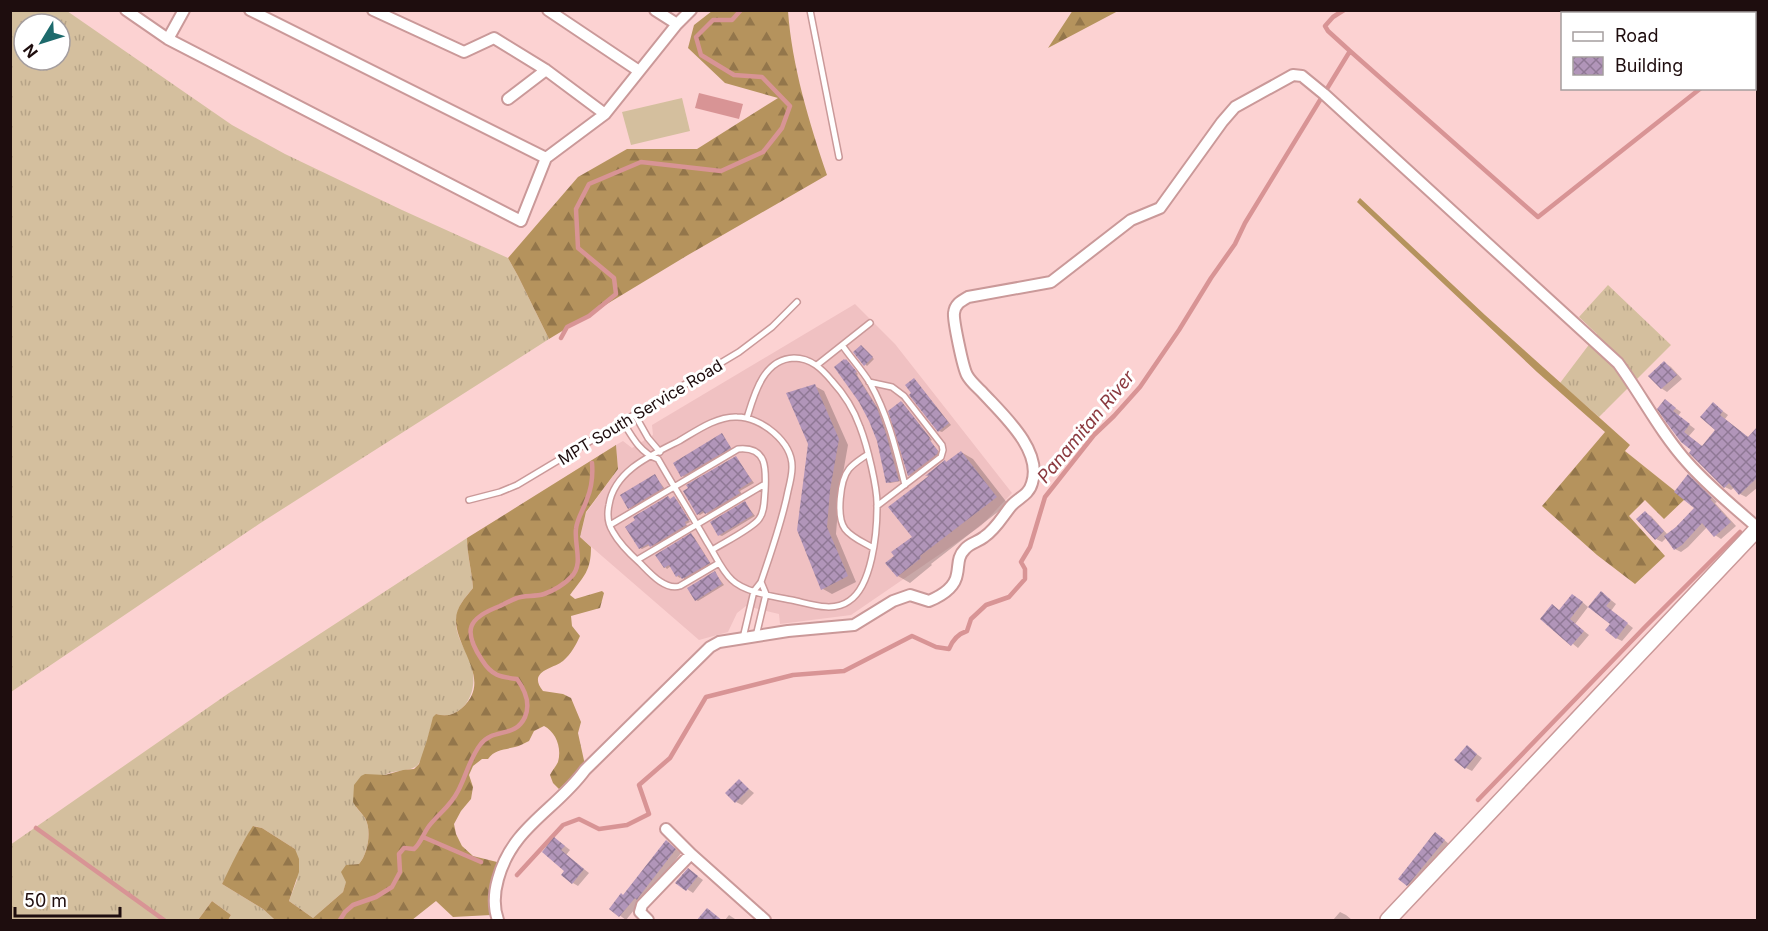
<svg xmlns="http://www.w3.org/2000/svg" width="1768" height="931" font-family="Inter,sans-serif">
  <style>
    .built { fill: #f0c1c2 }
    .grass { fill: url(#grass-tufts); fill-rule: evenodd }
    .forest { fill: url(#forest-firs) }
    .pitch { fill: #d4bf9e }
    .water { fill: #d89495 }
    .shadow { fill: #0003 }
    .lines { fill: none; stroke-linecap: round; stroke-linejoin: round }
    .stream { stroke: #d89495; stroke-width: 4.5 }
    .building { fill: url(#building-cross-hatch) }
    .lane-casing { stroke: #ca9999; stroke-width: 8 }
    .street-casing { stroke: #ca9999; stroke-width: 14 }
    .secondary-casing { stroke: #ca9999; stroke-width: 18 }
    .lane { stroke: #fff; stroke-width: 5 }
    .street { stroke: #fff; stroke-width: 10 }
    .secondary { stroke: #fff; stroke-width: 15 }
    .labels { text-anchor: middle; stroke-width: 6; stroke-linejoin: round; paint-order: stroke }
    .street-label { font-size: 16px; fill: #1e0d0e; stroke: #fff }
    .water-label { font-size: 18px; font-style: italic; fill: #8b393f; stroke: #fff }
  </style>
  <defs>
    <pattern id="grass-tufts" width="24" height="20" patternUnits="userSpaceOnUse" patternTransform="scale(1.5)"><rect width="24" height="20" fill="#d4bf9e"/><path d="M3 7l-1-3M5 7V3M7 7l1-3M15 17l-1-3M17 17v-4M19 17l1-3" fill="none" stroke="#b6a387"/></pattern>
    <pattern id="forest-firs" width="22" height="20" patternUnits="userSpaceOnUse" patternTransform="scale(1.5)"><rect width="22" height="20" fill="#b5935d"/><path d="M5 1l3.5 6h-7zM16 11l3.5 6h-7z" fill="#93764b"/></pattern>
    <pattern id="building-cross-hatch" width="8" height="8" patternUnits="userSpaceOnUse" patternTransform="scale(1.5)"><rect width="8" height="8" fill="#b195b9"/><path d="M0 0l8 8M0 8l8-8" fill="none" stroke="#8f7895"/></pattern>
  </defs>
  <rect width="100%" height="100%" fill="#fcd2d2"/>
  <path class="built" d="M855 304 895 344 1012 493 981 526 851 615 780 624 779 614 746 606 737 613 728 632 699 640 580 537 586 513 618 469 616 445 623 441 632 448 648 438 653 435 652 425Z"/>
  <path class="grass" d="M11 11H67L232 125 285 154 402 210 508 258 518 276 549 339 259 524 11 692ZM24 24H60V60H24Z
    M1608 285 1671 345 1599 417 1560 383 1597 334 1579 317Z
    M467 538C467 555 472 571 473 588 462 601 456 608 456 625 457 636 463 646 468 656 476 672 476 695 462 708 454 715 446 717 436 714 427 729 429 748 419 763 413 773 395 769 385 775 377 780 363 799 356 807 358 810 363 814 365 818 372 830 368 854 359 864L352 865 343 892 313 918 289 901 297 880 295 849 262 828 254 826 242 844 232 866 222 884 263 909 275 920H228L231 915 212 901 198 920H11L10 845 229 693Z"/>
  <path class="forest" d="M1073 10 1118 11 1048 48Z
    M712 11H788C792 66 809 122 827 175L688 255 549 339 518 276 508 258 578 177 627 149H697L778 98 725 83 688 48 694 25Z
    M1360 198 1485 315 1630 445 1625 451 1685 499 1664 519 1645 500 1629 516 1665 556 1635 584 1597 555 1542 506 1605 432 1537 372 1357 202Z
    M616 445 618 469 586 512 580 537 591 547C591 571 584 576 570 595L575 599 602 591 604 593 600 608 571 616 572 626 580 636C576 645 571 654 563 661 553 669 527 671 543 691L563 694 571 698 581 722 578 733 585 765 559 789 553 783 550 775C552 771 556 766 558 762 562 748 556 732 544 726L534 731 529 741C524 743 520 746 515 747 504 750 495 749 488 759H482L473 766 469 775 473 787 471 799 461 811 454 824 456 834 462 846 473 856 497 862 490 888 491 915 453 917 436 901 412 920H275L263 909 222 884C232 864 241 844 253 826L262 828 295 849 299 859V872L289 901 313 918 343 892 346 882 341 872 346 865 359 864C368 854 372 830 365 818 361 812 356 808 353 802L354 785 361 776 365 774 385 775 403 770 414 769 419 764 427 740 433 717 436 714C446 717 454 715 462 708 493 680 456 650 456 620 456 607 465 598 473 588 472 571 467 555 467 538Z
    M212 901 231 915 228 920H198Z"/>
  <path class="pitch" d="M682 98 690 131 631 145 622 112Z"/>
  <path class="water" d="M699 93 743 104 739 119 695 108Z"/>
  <path class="shadow" d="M863 348 874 359 867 366 865 364Z
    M846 361 858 374 857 375 879 410 888 436 901 481 890 483 887 482 878 441Z
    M1665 363 1671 367 1682 379 1667 392 1661 388Z
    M915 380 951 425 942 432 939 431Z
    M815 386 824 391 848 445 839 496 836 534 856 582 832 594 823 589 810 444Z
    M902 402 932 440 930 441 940 453 939 455 911 477 909 475 890 411Z
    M1713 404 1728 415 1725 419 1749 438 1758 434V487L1746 497 1740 494 1735 487 1731 490 1725 487 1659 409 1671 405 1681 412 1678 416 1695 429 1689 436 1703 447 1717 429Z
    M722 435 732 449 685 477 682 476Z
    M961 452 973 459 1008 504 931 564 932 565 910 583 898 576 914 537 929 477 927 476 945 462 947 463Z
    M736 458 754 483 740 491 742 495 708 514 705 512 700 515 698 514Z
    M655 476 665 489 632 509 629 508Z
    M1688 476 1694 480 1717 502 1715 503 1736 526 1721 539 1715 535 1707 527 1688 547 1681 552 1675 549 1667 537 1662 542 1656 539 1645 513 1651 516 1668 535 1696 508Z
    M668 498 672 500 674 498 677 500 690 522 686 524 688 527 654 547 650 545 642 549 640 548 637 521Z
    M745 503 755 516 722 536 719 535Z
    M691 535 694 537 711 564 685 580 682 576 680 578 677 576 671 566 667 569 665 567Z
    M715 573 724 585 698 601 696 600Z
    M1607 597 1616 604 1611 611 1633 628 1622 641 1616 638 1612 624 1591 607Z
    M1579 599 1588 607 1575 624 1589 635 1578 648 1542 619 1560 611Z
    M1467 747 1482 758 1472 771 1466 768Z
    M739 781 754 793 742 805 736 802Z
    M1441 837 1450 845 1413 888 1407 885Z
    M560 842 570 850 566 855 589 873 578 886 573 883 567 871 544 852Z
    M667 842 681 853 644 902 642 900 626 920 611 909 623 897Z
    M689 870 703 880 693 893 678 883Z
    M1340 912 1346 915 1352 920H1333Z
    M729 915 735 919 738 920H725Z"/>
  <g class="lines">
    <path class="stream" d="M1754 46 1758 44
      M1350 51 1538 217 1701 88
      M561 338 567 327 589 316 616 294 614 278 578 248 576 209 589 184 641 162 721 171 763 152 782 128 790 106 762 77 734 75 701 55 696 37 713 20H732L741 10
      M1478 800 1645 627 1740 532
      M36 828 164 920
      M423 837 481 862
      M517 875 563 825 579 819 599 829 627 825 649 814 639 785 670 758 706 697 793 675 844 671 912 636 936 647 949 649C952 641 958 634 967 631L971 619 986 605 1009 597 1025 579V569L1021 562 1030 547 1045 497 1094 435 1114 416 1140 387 1179 330 1211 278 1235 244 1245 223 1350 51 1328 31 1325 26 1333 17 1344 10
      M340 920 345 912 353 905 376 897 392 887 400 872 399 854 404 848 414 849C421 843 423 834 429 826 439 813 450 807 458 791 466 776 470 758 480 745 493 727 515 739 525 717 531 703 525 690 517 679 500 677 492 676 482 660 462 630 468 618 500 606 506 603 511 600 517 598 525 595 535 597 544 594 553 591 565 584 571 577 584 565 574 545 576 529 577 518 584 509 587 499 592 487 593 475 592 463"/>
  </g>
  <path class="building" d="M861 345 873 357 864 366 853 352Z
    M844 359 845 360 846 359 857 372 855 373 877 408 886 434 899 481 886 483 877 441 869 421 859 402 834 367Z
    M1664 361 1677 375 1661 389 1648 376Z
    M914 378 949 423 938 432 909 395 911 393 905 385Z
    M815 384 839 439 830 490 827 527 848 576 821 590 797 530 808 444 786 393Z
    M1665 399 1676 408 1673 411 1690 424 1684 432 1702 446 1715 430 1700 417 1713 402 1723 411 1720 415 1748 437 1758 426V477L1739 495 1729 483 1724 488 1689 453 1691 450 1681 442 1666 422 1657 409Z
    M901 401 930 438 929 439 938 451 937 454 908 476 888 411Z
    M722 433 731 448 681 477 673 463Z
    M961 451 997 497 920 556 921 558 897 577 885 563 894 556 891 552 912 537 888 507 930 475 925 476 945 460 946 462Z
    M736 456 752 481 738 490 740 493 705 514 703 511 697 515 683 491 688 488 686 485Z
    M655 474 663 488 628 509 620 495Z
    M1688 474 1712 498 1710 499 1731 522 1714 537 1702 523 1682 545 1674 550 1664 536 1676 527 1694 508 1674 492Z
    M668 496 670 499 674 496 689 520 685 522 686 525 650 547 648 544 639 549 625 527 635 520 633 517Z
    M745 501 753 515 718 536 710 522Z
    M1645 511 1664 531 1655 540 1636 519Z
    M691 533 710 563 682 579 679 575 676 577 669 565 664 568 655 555Z
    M715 571 722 584 695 601 687 588Z
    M1601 591 1611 600 1606 606 1628 623 1616 639 1605 630 1610 624 1588 607Z
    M1572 594 1583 602 1570 619 1584 631 1571 646 1540 619 1552 604 1559 610Z
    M1467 745 1477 754 1465 769 1454 760Z
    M739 779 749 789 735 803 725 793Z
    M1435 832 1445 840 1407 886 1398 879Z
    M554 837 565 846 561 850 584 869 572 884 561 875 564 871 542 852Z
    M666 840 676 849 638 898 637 900 635 898 619 917 609 909 621 893 623 895Z
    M688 868 698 876 686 891 675 883Z
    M707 908 723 921H696Z"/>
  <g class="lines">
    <g class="lane-casing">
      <path id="lane" d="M810 10 839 157
        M842 345C851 358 862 370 870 383 888 415 896 449 905 485
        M817 365 870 323
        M869 382 892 387 904 396 942 445 943 450 941 457 877 506
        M635 415 648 438 660 452
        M623 422C632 437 641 454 658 459 674 487 691 514 707 542 715 554 721 570 732 580 745 593 778 597 796 601 813 605 834 612 849 601 872 586 877 533 877 507 878 489 867 445 860 427 854 410 844 394 832 381 822 369 811 358 794 358 763 359 754 395 747 418
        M868 454C861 459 854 463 849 469 840 480 836 517 845 529 852 538 863 542 873 548
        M469 500 500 492 517 485 739 352 772 327 797 302
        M610 525 738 449C768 446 766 470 765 491 764 500 765 511 759 519 753 528 723 543 712 550
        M637 560 765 484
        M719 563 680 586C665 591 649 572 640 563 630 554 619 543 613 532 608 524 607 514 609 505 614 471 651 455 679 441 696 431 717 416 737 417 761 417 793 442 792 468 792 475 790 483 788 491 782 522 771 552 761 582L754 591 743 638
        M756 636 766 594 761 582"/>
    </g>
    <g class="street-casing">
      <path id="street" d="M126 10 168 39 184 10
        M250 10 546 158
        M373 10 464 52 494 38 546 70 605 114
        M548 10 639 71
        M655 10 677 24
        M168 39 521 221 546 158 605 114 677 24 691 10
        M508 99 546 70
        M666 829 691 854
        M498 920C493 906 494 893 498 879 512 827 556 810 585 770L710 647 719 642 788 631 854 625 893 601 910 595 929 601C941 596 955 588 957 574 959 565 957 557 965 549 970 543 978 542 984 537 996 529 1002 517 1011 506 1018 498 1029 495 1032 483 1043 450 1002 414 982 392 977 387 970 381 967 375 963 368 953 320 954 313 955 304 961 301 968 297L1051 282 1131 220 1160 208 1222 122 1235 107 1293 75 1302 76 1324 94 1618 363C1642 396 1660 432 1687 462 1708 486 1734 507 1758 528
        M648 920 640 912 642 905 691 854 765 920"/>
    </g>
    <g class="secondary-casing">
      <path id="secondary" d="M1388 920 1758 528"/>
    </g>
    <use href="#lane" class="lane"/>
    <use href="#street" class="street"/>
    <use href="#secondary" class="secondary"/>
  </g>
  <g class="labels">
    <g class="street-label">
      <text transform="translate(640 412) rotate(-31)" y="6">MPT South Service Road</text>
    </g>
    <g class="water-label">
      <text transform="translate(1086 427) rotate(-50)" y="6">Panamitan River</text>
    </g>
  </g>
  <rect width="1768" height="931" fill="none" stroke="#1e0d0e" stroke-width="24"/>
  <rect x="1561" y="12" width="195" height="78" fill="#ffffff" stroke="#a59e9f" stroke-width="1.5"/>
  <rect x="1573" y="32" width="30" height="9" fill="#ffffff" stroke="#a59e9f" stroke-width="1.5"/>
  <text x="1615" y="42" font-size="18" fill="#1e0d0e">Road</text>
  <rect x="1573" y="57" width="30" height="18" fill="url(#building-cross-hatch)" stroke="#a59e9f" stroke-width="1.5"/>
  <text x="1615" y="72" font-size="18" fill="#1e0d0e">Building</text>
  <g transform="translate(42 42) rotate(232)"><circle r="28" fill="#ffffff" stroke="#a59e9f" stroke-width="1.5"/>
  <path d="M0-4.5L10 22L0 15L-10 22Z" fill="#1d6a6c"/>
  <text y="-9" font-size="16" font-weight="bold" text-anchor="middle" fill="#1e0d0e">N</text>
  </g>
  <path d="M15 907v9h105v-9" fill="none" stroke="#1e0d0e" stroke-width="3"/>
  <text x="24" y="907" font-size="18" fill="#1e0d0e" stroke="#ffffff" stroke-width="4.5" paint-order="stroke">50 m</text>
</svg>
